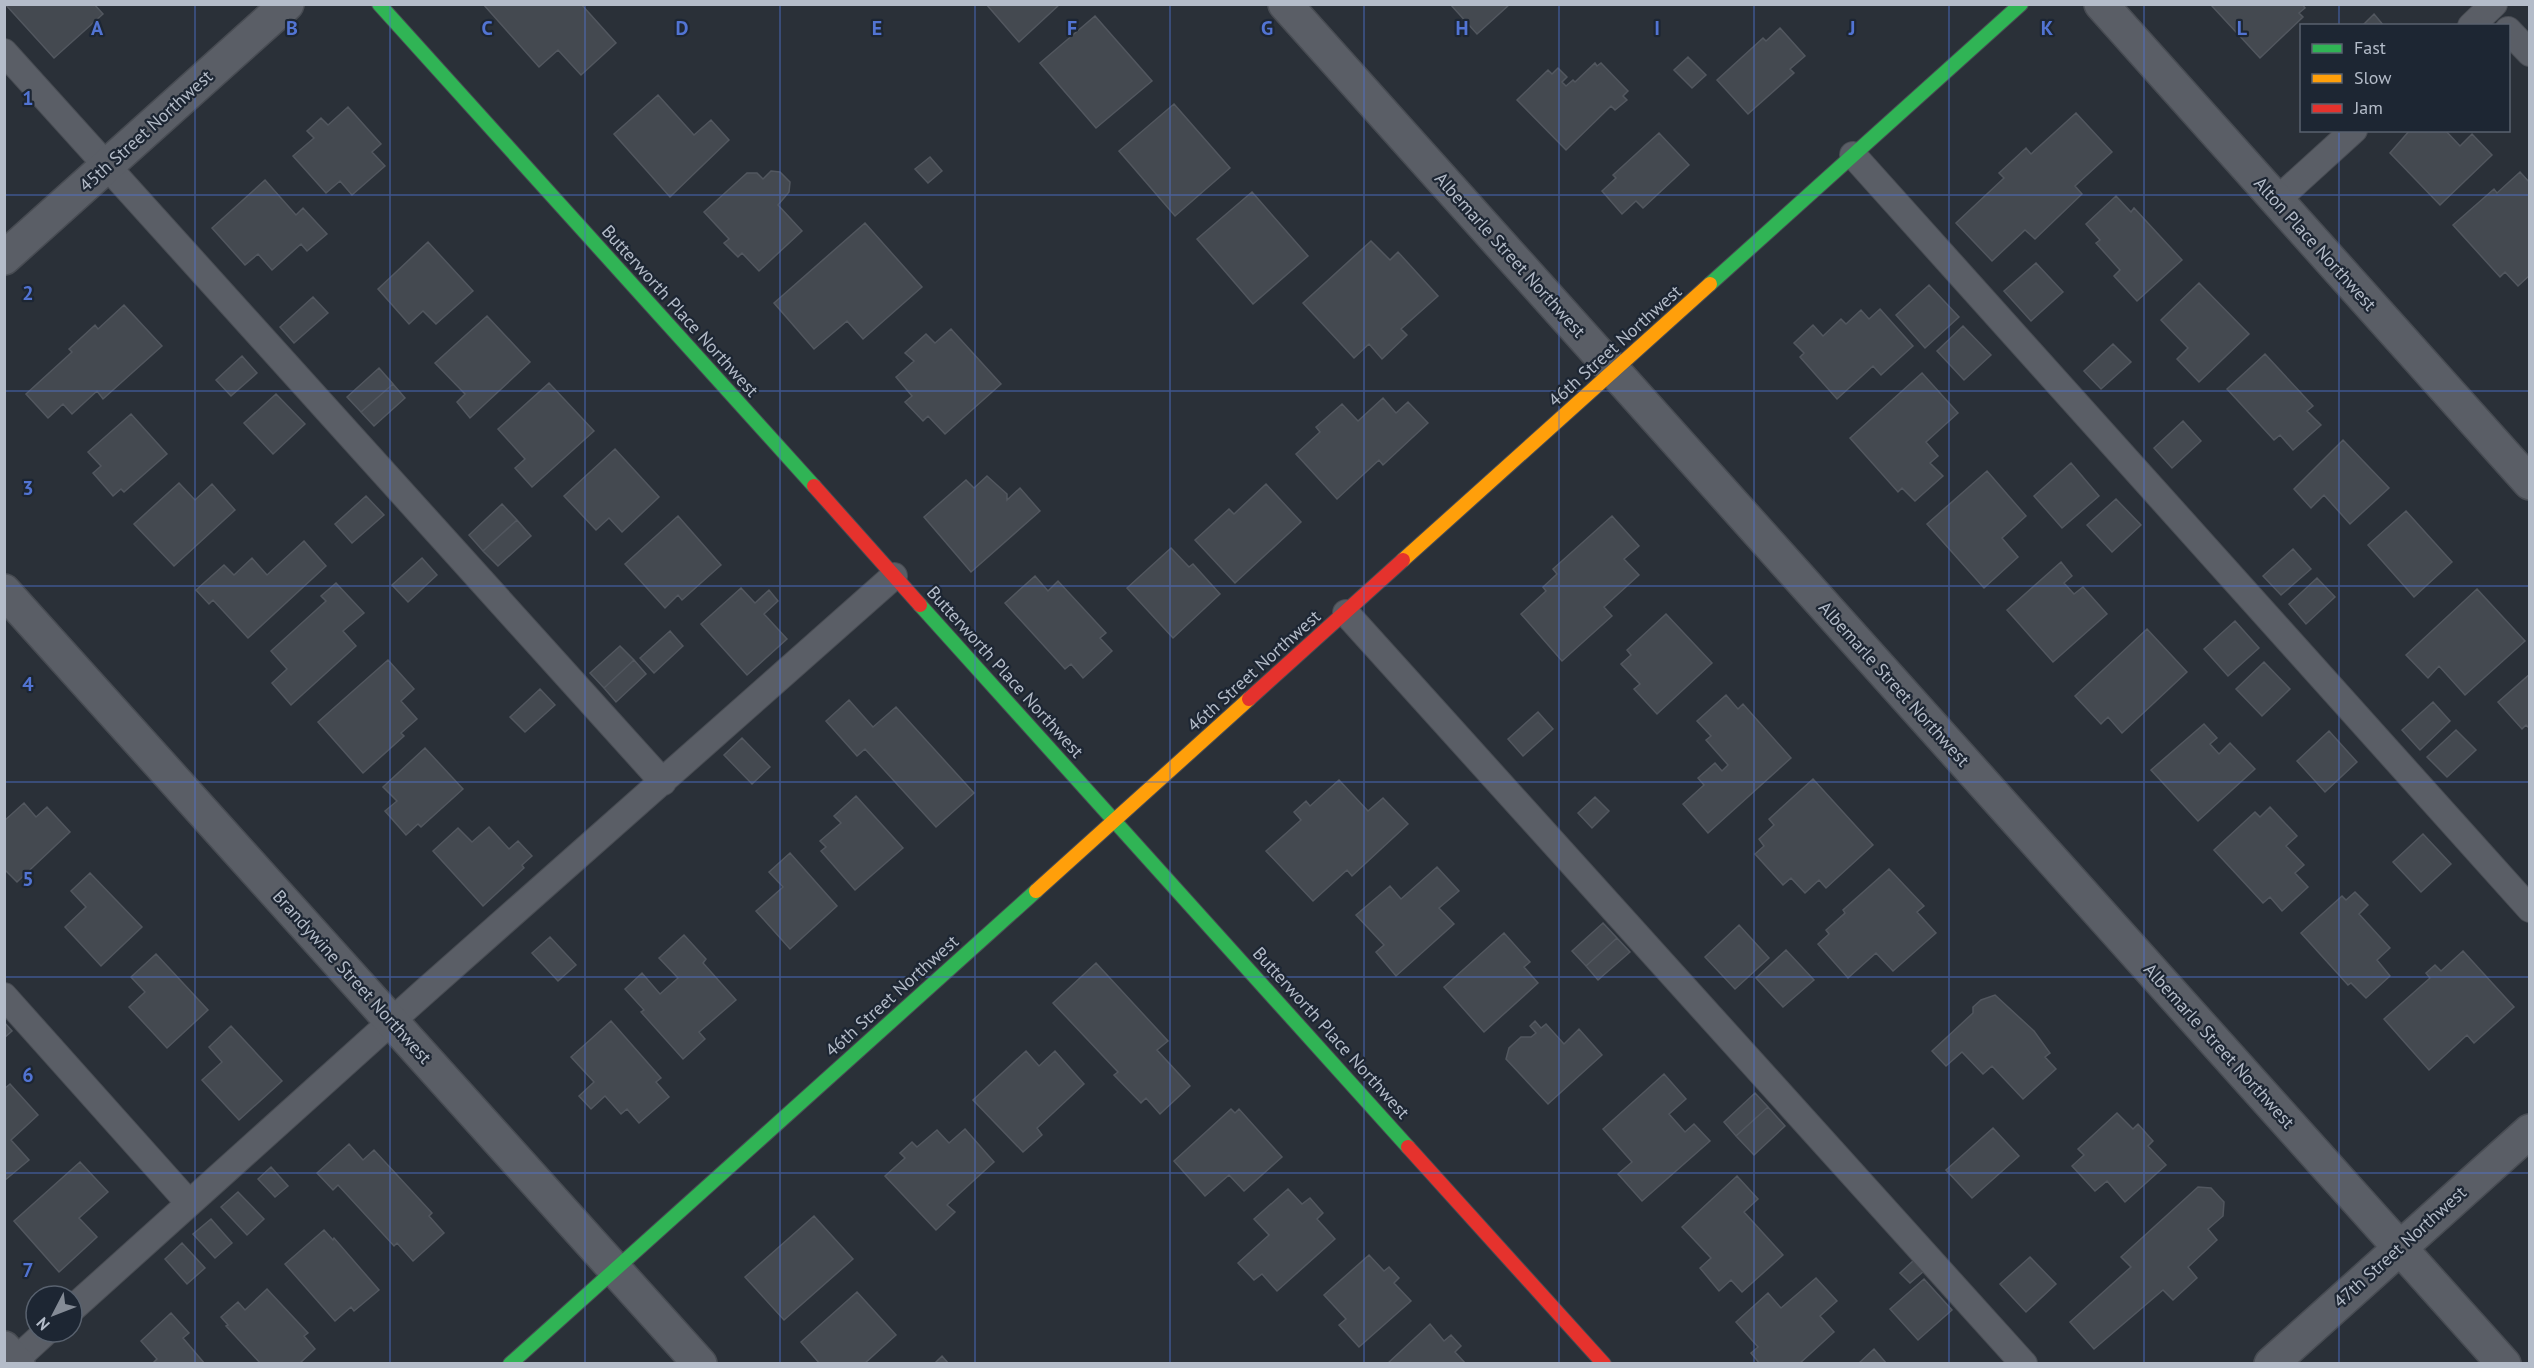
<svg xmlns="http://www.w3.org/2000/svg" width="2534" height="1368" font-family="'PT Sans',sans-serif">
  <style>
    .building { fill: #444950; stroke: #52575f; stroke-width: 1.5 }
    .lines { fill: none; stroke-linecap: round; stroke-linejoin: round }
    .lane-casing { stroke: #484c53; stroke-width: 28 }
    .street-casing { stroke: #484c53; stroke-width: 36 }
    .fast-casing { stroke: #484c53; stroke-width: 16 }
    .slow-casing { stroke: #484c53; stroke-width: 16 }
    .jam-casing { stroke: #484c53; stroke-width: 16 }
    .lane { stroke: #5a5e66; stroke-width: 26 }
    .street { stroke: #5a5e66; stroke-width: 33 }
    .fast { stroke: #30b455; stroke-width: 14 }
    .slow { stroke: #ff9f0a; stroke-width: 14 }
    .jam { stroke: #e5322d; stroke-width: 14 }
    .grid { fill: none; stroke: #5274d3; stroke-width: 1.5; stroke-opacity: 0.55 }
    .labels { text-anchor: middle; stroke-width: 4.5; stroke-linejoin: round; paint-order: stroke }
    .street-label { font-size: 18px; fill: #b4bcc9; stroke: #1d2633 }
    .grid-label { font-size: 20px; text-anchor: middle; font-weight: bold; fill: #5274d3; stroke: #1d2633; stroke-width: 4.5; stroke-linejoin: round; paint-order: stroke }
  </style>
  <rect width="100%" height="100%" fill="#2a3038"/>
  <path class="building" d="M5 4H94L103 14 54 58Z
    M483 4H581L616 43 581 75 558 50 539 67Z
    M986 4H1060L1019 42Z
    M1450 4H1510L1477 34Z
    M2302 4 2305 8 2299 13 2303 17 2260 58 2211 5Z
    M2374 14 2384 26H2362Z
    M1095 16 1152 81 1096 128 1040 63Z
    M1780 28 1805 56 1790 69 1794 73 1748 114 1717 80 1763 38 1766 41Z
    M1688 57 1706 75 1692 88 1674 70Z
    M1595 63 1597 66 1601 63 1628 91 1623 96 1627 100 1615 110 1611 106 1566 150 1517 100 1548 70 1552 74 1558 68 1567 77 1562 82 1566 86 1573 80 1575 82Z
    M658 95 694 135 711 120 729 140 670 197 614 134Z
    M1174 104 1230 168 1175 216 1119 151Z
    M348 107 381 144 372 152 385 166 352 195 340 181 326 193 293 156 314 138 307 131 321 118 328 125Z
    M2076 113 2112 152 2075 186 2082 194 2035 239 2025 230 1992 261 1956 223 2004 178 1999 173 2026 148 2031 154Z
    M2410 130H2445L2460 146 2472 134 2492 155 2440 205 2390 153Z
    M1659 133 1689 165 1643 208 1636 201 1622 214 1602 191 1616 178 1613 175Z
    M930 157 942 171 928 183 915 169Z
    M771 171 780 172 790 182 789 192 778 205 802 231 759 271 742 253 738 257 724 243 729 239 704 212 747 173H757L763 179Z
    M2520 172 2530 183V275L2518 286 2505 272 2500 277 2453 225 2494 189 2497 193Z
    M265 180 296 215 303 208 327 234 307 251 301 244 272 270 258 254 245 265 212 228Z
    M1252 192 1308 256 1253 304 1197 239Z
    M2116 196 2131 212 2134 208 2182 260 2137 301 2114 276 2120 270 2096 243 2100 240 2086 224Z
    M865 223 922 287 863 339 847 321 814 349 774 303Z
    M1371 241 1390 260 1398 252 1438 296 1401 329 1407 335 1382 359 1369 344 1354 358 1303 303Z
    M428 242 473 291 436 324 423 311 409 324 378 289Z
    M2036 263 2063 292 2031 321 2004 291Z
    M2199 283 2249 334 2199 382 2177 359 2188 348 2161 320Z
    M1929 285 1959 317 1925 348 1896 315Z
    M313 297 328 313 294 343 280 327Z
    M124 305 162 346 103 399 97 391 72 414 63 404 48 418 26 394 72 352 69 349 95 325 98 329Z
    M1880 309 1913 346 1881 375 1873 366 1837 399 1800 357 1804 353 1794 343 1813 325 1823 336 1841 319 1846 324 1861 310 1869 319Z
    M487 316 530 362 470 418 457 402 465 394 435 363Z
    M1963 326 1991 355 1964 380 1937 351Z
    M951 329 1001 384 945 434 928 416 923 421 905 402 912 396 896 377 914 361 905 353 926 334 935 343Z
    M2113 344 2131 362 2101 389 2084 371Z
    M2265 354 2313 406 2307 411 2321 425 2293 450 2280 435 2274 440 2227 389Z
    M242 356 257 373 231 396 216 380Z
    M379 368 393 384 361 412 347 397Z
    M1922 373 1958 413 1926 442 1938 456 1930 463 1943 476 1915 501 1902 488 1898 492 1850 438Z
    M549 383 594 431 532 487 515 468 525 459 498 429Z
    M393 384 405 398 374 426 361 412Z
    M276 394 305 424 273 454 244 423Z
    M1383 398 1396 413 1408 402 1428 423 1383 465 1379 460 1337 499 1296 454 1320 432 1316 427 1342 404 1358 421Z
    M131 414 167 454 124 492 121 489 113 496 93 473 101 466 88 452Z
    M2183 421 2201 441 2172 468 2154 448Z
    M2343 440 2389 488 2350 524 2324 495 2311 508 2294 489Z
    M615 449 659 497 622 532 609 518 596 530 564 496Z
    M2071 463 2099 496 2062 528 2034 496Z
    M1987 471 2026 516 2002 538 2018 557 1984 588 1927 524Z
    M987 476 1007 494V500L1020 488 1040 511 971 572 924 517 966 480 974 488Z
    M179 483 195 500 212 484 235 510 174 566 134 524Z
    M1266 484 1301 522 1235 583 1195 540 1229 509 1234 514Z
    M366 496 384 515 352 543 335 524Z
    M2116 499 2141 525 2112 552 2087 525Z
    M502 504 517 520 483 551 469 535Z
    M2406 511 2452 562 2414 597 2368 545Z
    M678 516 721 565 682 600 678 595 665 608 625 564Z
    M1612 516 1639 546 1624 559 1639 575 1604 607 1612 616 1562 661 1521 614 1546 591 1543 587 1557 574 1553 569Z
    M517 520 531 536 498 566 483 551Z
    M304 541 326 566 248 638 213 600 209 604 196 590 224 565 234 575 252 558 267 575Z
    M1171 548 1189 567 1193 564 1220 594 1173 638 1127 588Z
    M2293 549 2311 569 2281 595 2263 576Z
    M422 558 437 575 408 602 392 585Z
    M2061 562 2072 576 2064 583 2074 594 2083 587 2107 614 2053 662 2007 610Z
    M1035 576 1048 591 1058 581 1106 633 1100 638 1112 651 1083 678 1071 664 1065 669 1005 603Z
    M2317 578 2335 597 2306 624 2289 604Z
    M336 583 364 613 343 631 356 646 291 705 272 683 287 669 271 651 326 601 321 596Z
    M741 588 755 603 769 590 778 601 764 614 787 639 747 675 701 624Z
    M2477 589 2525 641 2465 695 2439 666 2428 678 2406 655Z
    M1666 614 1712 663 1657 714 1634 689 1640 684 1621 664 1631 655 1627 650Z
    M2235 621 2259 648 2228 676 2204 649Z
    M2147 629 2187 672 2122 733 2108 717 2101 724 2075 696Z
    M670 631 683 646 654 673 640 658Z
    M620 646 634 660 604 688 590 673Z
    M388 660 414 689 401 701 417 719 401 733 404 736 363 773 318 722Z
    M634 660 646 674 616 702 604 688Z
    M2264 662 2290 689 2262 716 2236 689Z
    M2530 674V729L2526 725 2522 729 2498 702Z
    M540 689 555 705 525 732 510 717Z
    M1726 695 1738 709 1743 704 1791 758 1708 833 1683 804 1704 785 1698 778 1715 763 1722 771 1728 765 1706 740 1711 736 1697 721Z
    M849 700 873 727 896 707 974 793 936 827 865 749 857 756 826 721Z
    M2433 702 2450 721 2420 750 2402 730Z
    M1538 712 1553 729 1523 756 1508 739Z
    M2204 724 2217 738 2210 744 2219 754 2230 743 2255 769 2198 821 2151 770Z
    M2456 730 2476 750 2447 777 2427 757Z
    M2329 731 2357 762 2325 792 2297 761Z
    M742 738 770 767 752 784 724 755Z
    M425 748 463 789 421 827 418 824 406 835 385 811 397 801 383 787Z
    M1813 779 1873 845 1826 888 1819 880 1805 893 1791 878 1783 885 1755 854 1764 846 1759 839 1774 825 1769 819Z
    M1339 780 1368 811 1383 798 1408 824 1352 876 1347 870 1313 901 1266 851 1301 820 1294 812 1306 801 1310 806Z
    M856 796 903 848 855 890 821 851 826 847 820 841 841 823 834 816Z
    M1595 797 1609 811 1592 828 1578 813Z
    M24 803 36 817 47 807 70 832 17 882 4 869V821Z
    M2270 807 2297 836 2286 846 2304 865 2295 873 2308 887 2282 911 2270 897 2263 903 2214 850 2255 812 2260 817Z
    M489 827 509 849 518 841 532 856 522 865 524 868 483 906 433 851 458 828 472 842Z
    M2423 834 2451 864 2421 892 2393 862Z
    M790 853 837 906 790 949 756 911 783 887 769 872Z
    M1437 867 1459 891 1439 908 1454 924 1396 976 1376 952 1384 945 1356 915 1390 886 1401 899Z
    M1889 869 1924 906 1917 912 1936 933 1893 971 1876 953 1848 978 1818 944 1829 934 1826 930 1845 913 1843 910Z
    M90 873 142 927 101 966 65 927 86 907 71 891Z
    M2355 892 2368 905 2359 914 2390 948 2377 960 2390 976 2366 998 2351 983 2348 985 2301 933 2342 896 2346 900Z
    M1603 923 1617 938 1586 966 1572 951Z
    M1739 925 1769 958 1735 989 1705 957Z
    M1504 933 1530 962 1524 967 1538 983 1484 1032 1444 987Z
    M684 935 706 959 703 963 736 1000 699 1032 705 1039 683 1059 641 1012 644 1010 625 989 642 973 660 994 678 978 659 958Z
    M550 937 576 965 558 981 532 953Z
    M1617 938 1630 952 1598 980 1586 966Z
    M1786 950 1814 980 1783 1007 1756 978Z
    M2463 951 2514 1007 2474 1043 2467 1035 2429 1070 2384 1019 2430 978 2426 973 2435 965 2441 971Z
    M156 954 208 1010 167 1048 129 1007 145 992 131 977Z
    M1096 963 1168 1041 1157 1050 1190 1086 1160 1114 1146 1098 1141 1103 1114 1075 1118 1072 1053 1003Z
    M1995 995 2034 1031 2050 1053 2045 1057 2056 1069 2023 1099 1992 1066 1983 1074 1962 1052 1946 1066 1932 1051 1973 1013V1007L1981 1000Z
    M611 1021 661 1078 656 1082 669 1097 639 1123 627 1109 621 1114 605 1096 591 1109 579 1096 594 1082 571 1057Z
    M1535 1021 1541 1028 1546 1024 1564 1044 1579 1029 1602 1055 1548 1104 1506 1059 1509 1048 1521 1037H1531L1536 1033 1530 1026Z
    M4 1022 12 1031 4 1038Z
    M231 1026 282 1081 239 1120 202 1080 222 1062 209 1047Z
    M1026 1051 1039 1066 1055 1051 1084 1084 1037 1128 1042 1135 1023 1152 973 1100Z
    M1664 1074 1686 1099 1669 1114 1685 1132 1694 1124 1710 1141 1642 1201 1618 1174 1632 1162 1603 1129Z
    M10 1084 38 1115 11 1140 29 1160 4 1181V1089Z
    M1755 1093 1768 1107 1736 1136 1724 1122Z
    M1768 1107 1785 1126 1754 1155 1736 1136Z
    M1231 1109 1235 1113 1239 1109 1282 1157 1244 1191 1229 1175 1205 1196 1174 1161Z
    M2117 1113 2133 1129 2138 1124 2153 1141 2148 1146 2166 1165 2125 1202 2107 1181 2095 1191 2072 1166 2084 1155 2078 1149Z
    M1993 1128 2019 1156 1972 1198 1946 1170Z
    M965 1129 994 1162 947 1205 955 1212 936 1230 885 1176 905 1158 900 1153 912 1142 917 1147 937 1130 949 1143Z
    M349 1144 363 1160 374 1150 432 1213 429 1216 444 1233 413 1261 397 1243 394 1246 338 1185 333 1190 317 1173Z
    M80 1162 108 1192 79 1218 97 1237 59 1272 14 1221Z
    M271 1167 288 1186 275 1197 258 1179Z
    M1737 1176 1758 1199 1744 1212 1783 1255 1742 1292 1731 1280 1719 1291 1700 1268 1711 1258 1682 1227Z
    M2198 1187 2211 1188 2224 1202 2223 1216 2208 1229 2217 1240 2188 1267 2197 1278 2173 1300 2163 1290 2094 1349 2070 1322 2131 1267 2121 1257Z
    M1288 1189 1302 1204 1310 1198 1323 1213 1317 1219 1335 1239 1277 1291 1262 1274 1254 1280 1238 1263 1269 1235 1254 1219Z
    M238 1192 264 1219 247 1235 221 1207Z
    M814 1216 853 1259 784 1320 745 1277Z
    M211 1219 232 1243 215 1258 193 1234Z
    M324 1230 333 1240 334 1238 379 1290 354 1311 351 1307 335 1321 285 1264Z
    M182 1243 205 1268 187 1284 165 1259Z
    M1369 1255 1384 1271 1389 1267 1399 1278 1394 1283 1411 1301 1359 1347 1339 1325 1346 1319 1324 1295Z
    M2030 1257 2056 1284 2026 1312 2000 1284Z
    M1914 1260 1924 1271 1910 1283 1900 1273Z
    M1816 1278 1837 1301 1820 1316 1834 1332 1799 1364H1760L1751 1353 1758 1347 1736 1322 1768 1293 1781 1308Z
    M1924 1279 1952 1310 1918 1340 1890 1309Z
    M267 1289 308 1333 304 1336 315 1349 299 1364H261L226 1326 228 1325 221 1317 238 1302 245 1310Z
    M857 1292 896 1335 864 1364H820L801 1342Z
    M171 1313 189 1333 183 1338 205 1364H152L157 1359 141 1341Z
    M1430 1324 1444 1341 1451 1335 1461 1346 1455 1352 1466 1364H1387Z
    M1874 1349 1887 1364H1858Z
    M942 1356 949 1364H934Z"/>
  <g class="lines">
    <g class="lane-casing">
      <path id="lane" d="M2471 26 2494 4
        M2508 30 2530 53
        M4 52 663 782
        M1853 155 2530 909
        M2277 200 2354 130
        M1346 613 2024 1364
        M4 996 189 1203
        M72 1309 423 993 894 576
        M11 1364 46 1332"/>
    </g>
    <g class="street-casing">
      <path id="street" d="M1285 4 2504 1364
        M2101 4 2530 483
        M4 258 287 4
        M4 591 700 1364
        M4 1348 18 1364
        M2271 1364 2530 1131"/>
    </g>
    <g class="fast-casing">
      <path id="fast" d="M379 4 814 486
        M1710 284 2021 4
        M920 605 1408 1147
        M510 1364 1036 891"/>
    </g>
    <g class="slow-casing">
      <path id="slow" d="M1403 560 1710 284
        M1036 891 1249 699"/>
    </g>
    <g class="jam-casing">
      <path id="jam" d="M814 486 920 605
        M1249 699 1403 560
        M1408 1147 1604 1364"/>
    </g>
    <use href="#lane" class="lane"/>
    <use href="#street" class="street"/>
    <use href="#fast" class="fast"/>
    <use href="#slow" class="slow"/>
    <use href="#jam" class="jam"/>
  </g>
  <path class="grid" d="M195 4V1364M390 4V1364M585 4V1364M780 4V1364M975 4V1364M1170 4V1364M1364 4V1364M1559 4V1364M1754 4V1364M1949 4V1364M2144 4V1364M2339 4V26M2339 130V1364M4 195H2530M4 391H2530M4 586H2530M4 782H2530M4 977H2530M4 1173H2530"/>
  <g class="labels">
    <g class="street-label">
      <text transform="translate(146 131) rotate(-42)" y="6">45th Street Northwest</text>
      <text transform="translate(2315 244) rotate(48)" y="6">Alton Place Northwest</text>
      <text transform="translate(1510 255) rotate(48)" y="6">Albemarle Street Northwest</text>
      <text transform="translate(680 311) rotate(48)" y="6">Butterworth Place Northwest</text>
      <text transform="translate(1615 346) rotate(-42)" y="6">46th Street Northwest</text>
      <text transform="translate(1254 671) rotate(-42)" y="6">46th Street Northwest</text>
      <text transform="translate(1005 672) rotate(48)" y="6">Butterworth Place Northwest</text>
      <text transform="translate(1894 684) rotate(48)" y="6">Albemarle Street Northwest</text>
      <text transform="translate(352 977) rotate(48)" y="6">Brandywine Street Northwest</text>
      <text transform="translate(892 996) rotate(-42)" y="6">46th Street Northwest</text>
      <text transform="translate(1331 1033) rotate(48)" y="6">Butterworth Place Northwest</text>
      <text transform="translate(2219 1046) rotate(48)" y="6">Albemarle Street Northwest</text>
      <text transform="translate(2400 1247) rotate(-42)" y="6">47th Street Northwest</text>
    </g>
  </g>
  <g class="grid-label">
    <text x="97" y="35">A</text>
    <text x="292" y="35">B</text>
    <text x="487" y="35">C</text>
    <text x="682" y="35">D</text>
    <text x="877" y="35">E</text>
    <text x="1072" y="35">F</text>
    <text x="1267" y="35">G</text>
    <text x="1462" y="35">H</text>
    <text x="1657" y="35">I</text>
    <text x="1852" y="35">J</text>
    <text x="2047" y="35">K</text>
    <text x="2242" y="35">L</text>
    <text x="28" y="105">1</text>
    <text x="28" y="300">2</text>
    <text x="28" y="495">3</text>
    <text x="28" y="691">4</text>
    <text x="28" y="886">5</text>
    <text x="28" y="1082">6</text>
    <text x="28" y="1277">7</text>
  </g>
  <rect width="2534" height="1368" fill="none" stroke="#b4bcc9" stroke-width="12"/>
  <rect x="2300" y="24" width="210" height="108" fill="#1d2633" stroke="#59626f" stroke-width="1.5"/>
  <rect x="2312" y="44" width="30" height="9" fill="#30b455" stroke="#59626f" stroke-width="1.5"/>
  <text x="2354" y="54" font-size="18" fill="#b4bcc9">Fast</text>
  <rect x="2312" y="74" width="30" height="9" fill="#ff9f0a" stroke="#59626f" stroke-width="1.5"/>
  <text x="2354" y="84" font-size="18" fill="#b4bcc9">Slow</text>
  <rect x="2312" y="104" width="30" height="9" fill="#e5322d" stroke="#59626f" stroke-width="1.5"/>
  <text x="2354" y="114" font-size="18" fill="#b4bcc9">Jam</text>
  <g transform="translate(54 1314) rotate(228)"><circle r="28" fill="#1d2633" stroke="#59626f" stroke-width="1.5"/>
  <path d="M0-4.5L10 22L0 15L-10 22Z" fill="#848b96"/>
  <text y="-9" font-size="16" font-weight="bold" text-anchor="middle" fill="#b4bcc9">N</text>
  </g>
</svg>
